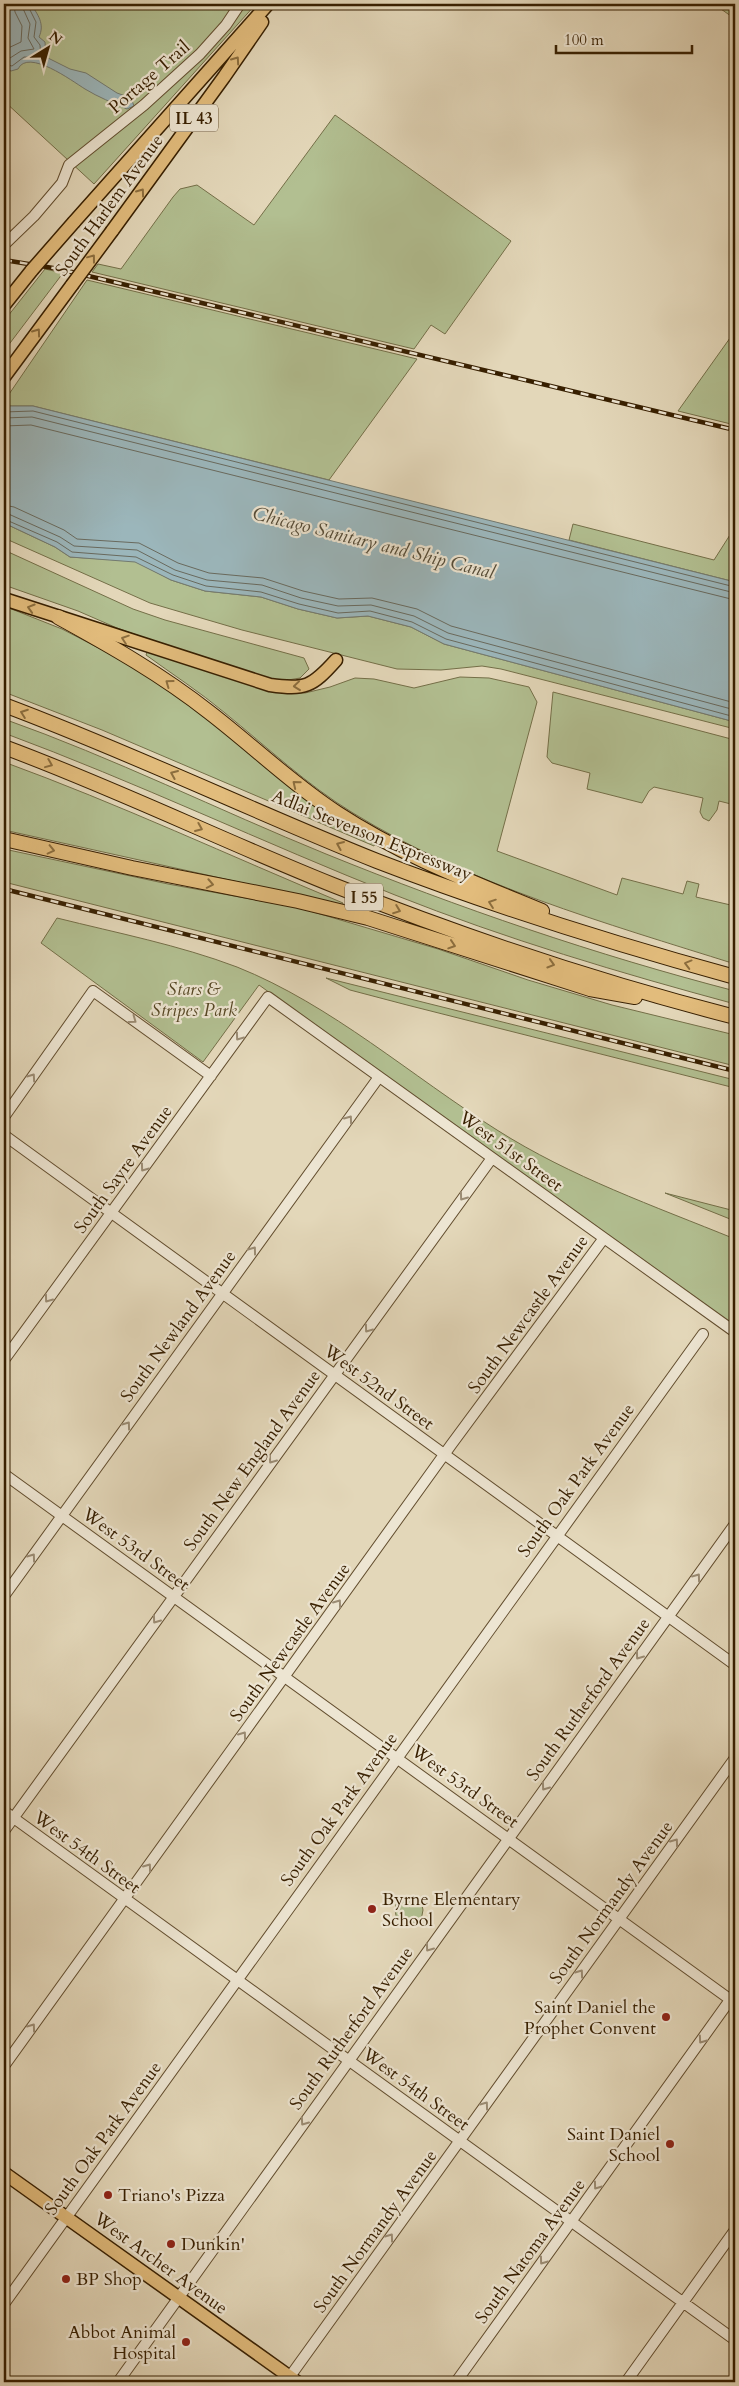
<svg xmlns="http://www.w3.org/2000/svg" width="739" height="2386" font-family="Cardo,serif">
  <style>
    .green { fill: #b2bf91; stroke: #746f48 }
    .water { fill: #9bb6bb; stroke: #737a70 }
    .lines { fill: none; stroke-linecap: round; stroke-linejoin: round }
    .shore { stroke: #696a5e; stroke-width: 1 }
    .minor-casing { stroke: #624d2e; stroke-width: 12 }
    .major-casing { stroke: #371f00; stroke-width: 15 }
    .highway-casing { stroke: #371f00; stroke-width: 16 }
    .minor { stroke: #ede5d2; stroke-width: 10 }
    .major { stroke: #e2bc7c; stroke-width: 12 }
    .highway { stroke: #e2bc7c; stroke-width: 14 }
    .rail-casing { stroke: #371f00; stroke-width: 4.5 }
    .rail { stroke: #ede5d2; stroke-width: 2.5; stroke-dasharray: 8; stroke-linecap: butt }
    .major-bridge-casing { stroke: #371f00; stroke-width: 15; stroke-linecap: butt }
    .major-bridge { stroke: #e2bc7c; stroke-width: 12 }
    .oneway { stroke: #8c6e3e }
    .oneway2 { stroke: #9b8c74 }
    .poi-dot { fill: #8f2418; stroke: #ede5d2; stroke-width: 2 }
    .labels { text-anchor: middle; stroke-width: 4.5; stroke-linejoin: round; paint-order: stroke }
    .shield { fill: #ede5d2; stroke: #6e5a3f; stroke-width: 1 }
    .shield-label { font-size: 16px; font-weight: bold; fill: #371f00 }
    .street-label { font-size: 18px; fill: #371f00; stroke: #ede5d2 }
    .park-label { font-size: 18px; font-style: italic; fill: #564724; stroke: #ede5d2 }
    .poi-label { font-size: 18px; fill: #371f00; stroke: #ede5d2; text-anchor: start }
    .water-label { font-size: 19px; font-style: italic; fill: #554c38; stroke: #ede5d2 }
  </style>
  <rect width="100%" height="100%" fill="#e3d7b9"/>
  <filter id="stains"><feTurbulence type="fractalNoise" baseFrequency=".004" numOctaves="4"/><feColorMatrix values="0 0 0 0 .2 0 0 0 0 .09 0 0 0 0 .02 0 0 0 .5 -.17"/></filter>
  <radialGradient id="worn" r=".72"><stop offset=".6" stop-color="#630" stop-opacity="0"/><stop offset="1" stop-color="#630" stop-opacity=".3"/></radialGradient>
  <path class="green" d="M4 4H256L94 184 4 101Z
    M714 4H735V19Z
    M335 115 511 241 445 334 431 325 414 349 92 272 98 264 121 269 173 197 180 189 197 185 254 225Z
    M45 269 63 273 4 351V321Z
    M87 280 417 359 329 480 33 406H7L9 402 5 400Z
    M735 331V425L678 411Z
    M4 523 55 547 70 557 135 561 171 580 205 591 261 597 298 609 337 618 368 616 411 627 444 644 735 722V729L501 669 482 666 441 670 397 669 242 630 150 603 4 538Z
    M573 524 714 560 735 527V582L569 540Z
    M4 550 133 609 165 620 304 658 309 669 300 678 288 680 270 679 198 657 117 628 78 611 4 585Z
    M4 606 62 629 141 670 375 843 374 846 102 730 4 692Z
    M148 650 273 689 305 693 330 687 355 678 374 679 414 688 460 677 489 678 529 687 537 702 497 851 617 895 622 878 683 894 687 881 699 884 696 897 735 906V964C605 923 470 885 353 813 307 785 267 747 225 713 200 692 172 674 146 655Z
    M553 692 735 740V805L719 801 717 810 709 821 703 818 700 812 703 798 654 787 649 791 642 803 587 789 590 773 552 763 547 757Z
    M4 719C114 758 218 810 326 854 459 908 596 955 735 991V1004C620 973 506 939 395 895 264 843 136 782 4 733Z
    M4 762C119 804 230 856 343 903L342 905 4 830Z
    M4 849 168 884 300 908 438 949 528 980 612 1005 735 1035V1066L4 882Z
    M57 918C117 933 179 945 237 967 332 1005 411 1076 497 1130 571 1177 654 1206 735 1239V1327L259 985 203 1062 41 943Z
    M326 978 735 1080V1088L407 1005 350 990Z
    M665 1193 735 1211V1221Z
    M395 1910a14 14 0 1 1 28 0a14 14 0 1 1-28 0Z"/>
  <path class="water" d="M4 4H31C38 15 45 24 39 37L45 42 46 57 70 69 86 73 117 93 131 98 134 106 127 109C113 103 98 97 85 89 72 81 28 48 18 69L11 71 4 68Z
    M7 406H33L735 582V722L444 644 411 627 368 616 337 618 298 609 261 597 205 591 171 580 135 562 70 557 55 547 4 523V410Z"/>
  <g class="lines">
    <path class="shore" d="M4 50 21 42 22 26 15 12 14 4
      M4 58H10L21 51 34 49 28 38 30 24 21 4
      M4 64 12 66 24 57 41 58 40 45 34 37 36 22 27 4
      M4 412 33 411 735 587
      M4 418 32 417 735 593
      M4 426 31 425 735 600
      M4 505 14 507 64 530 77 539 139 543 178 563 209 573 263 578 303 591 339 599 372 598 417 609 451 626 735 703
      M4 512 60 537 74 546 137 550 175 570 207 580 262 585 301 598 338 606 371 605 414 616 448 633 735 710
      M4 519 57 542 72 552 136 557 173 575 206 586 261 592 299 604 338 613 370 611 412 622 446 639 735 717"/>
    <g class="minor-casing">
      <path id="minor" d="M4 245 34 216 62 183 69 165 144 105 200 54 226 25 240 4
        M4 1117 93 991 211 1076
        M4 1135 735 1665
        M4 1360 268 997 735 1332
        M4 1474 735 2003
        M4 1596 379 1077
        M4 1811 735 2340
        M4 1831 492 1158
        M4 2066 451 1445 604 1238
        M4 2304 703 1334
        M118 2382 735 1524
        M286 2382 735 1758
        M456 2382 735 1993
        M626 2382 735 2230"/>
    </g>
    <g class="major-casing">
      <path id="major" d="M74 222 268 4
        M112 231 224 77 262 22
        M4 305 32 270
        M4 377 72 285
        M4 599 270 685C305 690 312 687 336 660
        M4 2173 297 2382"/>
    </g>
    <g class="highway-casing">
      <path id="highway" d="M58 617C111 646 162 675 209 712 252 745 291 783 337 813 401 855 472 882 542 911
        M4 705C130 752 252 811 377 861 494 906 614 944 735 977
        M4 747C115 788 223 841 333 885 464 937 598 982 735 1017
        M4 839 132 868 298 901 368 918 590 989 635 997"/>
    </g>
    <use href="#minor" class="minor"/>
    <use href="#major" class="major"/>
    <use href="#highway" class="highway"/>
    <g class="rail-casing">
      <path id="rail" d="M4 260 59 269 735 430
        M4 889 735 1071"/>
    </g>
    <use href="#rail" class="rail"/>
    <g class="major-bridge-casing">
      <path id="major-bridge" d="M32 270 74 222
        M72 285 112 231"/>
    </g>
    <use href="#major-bridge" class="major-bridge"/>
  </g>
  <defs><path id="oneway-chevron" d="M-2-3.5L2.5 0L-2 3.5" fill="none" stroke-width="1.6" stroke-linecap="round" stroke-linejoin="round" transform="scale(1.25)"/></defs>
  <g class="oneway">
    <use href="#oneway-chevron" transform="translate(236 60) rotate(-55)"/>
    <use href="#oneway-chevron" transform="translate(141 192) rotate(-54)"/>
    <use href="#oneway-chevron" transform="translate(92 258) rotate(-53)"/>
    <use href="#oneway-chevron" transform="translate(37 332) rotate(-54)"/>
    <use href="#oneway-chevron" transform="translate(31 608) rotate(-163)"/>
    <use href="#oneway-chevron" transform="translate(125 639) rotate(-161)"/>
    <use href="#oneway-chevron" transform="translate(169 683) rotate(-144)"/>
    <use href="#oneway-chevron" transform="translate(297 686) rotate(174)"/>
    <use href="#oneway-chevron" transform="translate(24 713) rotate(-160)"/>
    <use href="#oneway-chevron" transform="translate(49 764) rotate(22)"/>
    <use href="#oneway-chevron" transform="translate(174 774) rotate(-157)"/>
    <use href="#oneway-chevron" transform="translate(296 784) rotate(-141)"/>
    <use href="#oneway-chevron" transform="translate(199 828) rotate(23)"/>
    <use href="#oneway-chevron" transform="translate(340 845) rotate(-157)"/>
    <use href="#oneway-chevron" transform="translate(51 850) rotate(13)"/>
    <use href="#oneway-chevron" transform="translate(210 884) rotate(11)"/>
    <use href="#oneway-chevron" transform="translate(492 903) rotate(-161)"/>
    <use href="#oneway-chevron" transform="translate(397 910) rotate(21)"/>
    <use href="#oneway-chevron" transform="translate(452 945) rotate(18)"/>
    <use href="#oneway-chevron" transform="translate(551 964) rotate(17)"/>
    <use href="#oneway-chevron" transform="translate(688 964) rotate(-165)"/>
  </g>
  <g class="oneway2">
    <use href="#oneway-chevron" transform="translate(133 1020) rotate(36)"/>
    <use href="#oneway-chevron" transform="translate(239 1037) rotate(126)"/>
    <use href="#oneway-chevron" transform="translate(32 1077) rotate(-55)"/>
    <use href="#oneway-chevron" transform="translate(349 1119) rotate(-54)"/>
    <use href="#oneway-chevron" transform="translate(144 1168) rotate(126)"/>
    <use href="#oneway-chevron" transform="translate(463 1197) rotate(126)"/>
    <use href="#oneway-chevron" transform="translate(253 1250) rotate(-54)"/>
    <use href="#oneway-chevron" transform="translate(48 1299) rotate(126)"/>
    <use href="#oneway-chevron" transform="translate(368 1329) rotate(126)"/>
    <use href="#oneway-chevron" transform="translate(127 1425) rotate(-54)"/>
    <use href="#oneway-chevron" transform="translate(272 1460) rotate(126)"/>
    <use href="#oneway-chevron" transform="translate(32 1557) rotate(-54)"/>
    <use href="#oneway-chevron" transform="translate(697 1577) rotate(-54)"/>
    <use href="#oneway-chevron" transform="translate(338 1603) rotate(-54)"/>
    <use href="#oneway-chevron" transform="translate(156 1620) rotate(126)"/>
    <use href="#oneway-chevron" transform="translate(639 1656) rotate(126)"/>
    <use href="#oneway-chevron" transform="translate(243 1735) rotate(-54)"/>
    <use href="#oneway-chevron" transform="translate(545 1787) rotate(126)"/>
    <use href="#oneway-chevron" transform="translate(675 1842) rotate(-54)"/>
    <use href="#oneway-chevron" transform="translate(148 1867) rotate(-54)"/>
    <use href="#oneway-chevron" transform="translate(429 1948) rotate(126)"/>
    <use href="#oneway-chevron" transform="translate(580 1973) rotate(-54)"/>
    <use href="#oneway-chevron" transform="translate(32 2027) rotate(-54)"/>
    <use href="#oneway-chevron" transform="translate(702 2040) rotate(125)"/>
    <use href="#oneway-chevron" transform="translate(485 2105) rotate(-54)"/>
    <use href="#oneway-chevron" transform="translate(304 2122) rotate(125)"/>
    <use href="#oneway-chevron" transform="translate(597 2186) rotate(126)"/>
    <use href="#oneway-chevron" transform="translate(390 2237) rotate(-54)"/>
    <use href="#oneway-chevron" transform="translate(543 2261) rotate(126)"/>
  </g>
  <g class="poi-dot">
    <circle cx="372" cy="1909" r="5"/>
    <circle cx="666" cy="2017" r="5"/>
    <circle cx="670" cy="2144" r="5"/>
    <circle cx="108" cy="2195" r="5"/>
    <circle cx="171" cy="2244" r="5"/>
    <circle cx="66" cy="2279" r="5"/>
    <circle cx="186" cy="2342" r="5"/>
  </g>
  <g class="labels">
    <g class="shield">
      <rect x="170" y="104.5" width="48" height="27" rx="4"/>
      <rect x="345" y="883.5" width="38" height="27" rx="4"/>
    </g>
    <g class="shield-label">
      <text x="194" y="124">IL 43</text>
      <text x="364" y="903">I 55</text>
    </g>
    <g class="street-label">
      <text transform="translate(149 77) rotate(-41)" y="6">Portage Trail</text>
      <text transform="translate(109 205) rotate(-54)" y="6">South Harlem Avenue</text>
      <text transform="translate(372 835) rotate(22)" y="6">Adlai Stevenson Expressway</text>
      <text transform="translate(511 1151) rotate(36)" y="6">West 51st Street</text>
      <text transform="translate(123 1169) rotate(-54)" y="6">South Sayre Avenue</text>
      <text transform="translate(528 1314) rotate(-54)" y="6">South Newcastle Avenue</text>
      <text transform="translate(178 1326) rotate(-54)" y="6">South Newland Avenue</text>
      <text transform="translate(379 1387) rotate(36)" y="6">West 52nd Street</text>
      <text transform="translate(252 1460) rotate(-54)" y="6">South New England Avenue</text>
      <text transform="translate(576 1480) rotate(-54)" y="6">South Oak Park Avenue</text>
      <text transform="translate(136 1549) rotate(36)" y="6">West 53rd Street</text>
      <text transform="translate(290 1642) rotate(-54)" y="6">South Newcastle Avenue</text>
      <text transform="translate(588 1699) rotate(-54)" y="6">South Rutherford Avenue</text>
      <text transform="translate(465 1786) rotate(36)" y="6">West 53rd Street</text>
      <text transform="translate(339 1809) rotate(-54)" y="6">South Oak Park Avenue</text>
      <text transform="translate(87 1852) rotate(36)" y="6">West 54th Street</text>
      <text transform="translate(611 1902) rotate(-54)" y="6">South Normandy Avenue</text>
      <text transform="translate(351 2028) rotate(-54)" y="6">South Rutherford Avenue</text>
      <text transform="translate(416 2089) rotate(36)" y="6">West 54th Street</text>
      <text transform="translate(103 2138) rotate(-54)" y="6">South Oak Park Avenue</text>
      <text transform="translate(375 2231) rotate(-54)" y="6">South Normandy Avenue</text>
      <text transform="translate(530 2251) rotate(-54)" y="6">South Natoma Avenue</text>
      <text transform="translate(161 2263) rotate(36)" y="6">West Archer Avenue</text>
    </g>
    <g class="park-label">
      <text x="194" y="995">Stars &amp;<tspan x="194" dy="21">Stripes Park</tspan></text>
    </g>
    <g class="poi-label">
      <text x="382" y="1905">Byrne Elementary<tspan x="382" dy="21">School</tspan></text>
      <text x="656" y="2013" text-anchor="end">Saint Daniel the<tspan x="656" dy="21">Prophet Convent</tspan></text>
      <text x="660" y="2140" text-anchor="end">Saint Daniel<tspan x="660" dy="21">School</tspan></text>
      <text x="118" y="2201">Triano's Pizza</text>
      <text x="181" y="2250">Dunkin'</text>
      <text x="76" y="2285">BP Shop</text>
      <text x="176" y="2338" text-anchor="end">Abbot Animal<tspan x="176" dy="21">Hospital</tspan></text>
    </g>
    <g class="water-label">
      <text transform="translate(374 542) rotate(14)" y="7">Chicago Sanitary and Ship Canal</text>
    </g>
  </g>
  <rect width="739" height="2386" fill="none" stroke="#e3d7b9" stroke-width="20"/>
  <rect x="5" y="5" width="729" height="2376" fill="none" stroke="#371f00" stroke-width="2.5"/>
  <rect x="10" y="10" width="719" height="2366" fill="none" stroke="#371f00"/>
  <g transform="translate(48 48) rotate(37)" stroke="#ede5d2" stroke-width="4" paint-order="stroke">
  <path d="M0-4L9 19L0 12L-9 19Z" fill="#371f00"/>
  <text y="-8" font-size="14" font-weight="bold" text-anchor="middle" fill="#371f00">N</text>
  </g>
  <path d="M556 45v8h136v-8" fill="none" stroke="#371f00" stroke-width="2.5"/>
  <text x="564" y="45" font-size="15" fill="#371f00" stroke="#ede5d2" stroke-width="4" paint-order="stroke">100 m</text>
  <rect width="100%" height="100%" filter="url(#stains)"/>
  <rect width="100%" height="100%" fill="url(#worn)"/>
</svg>
